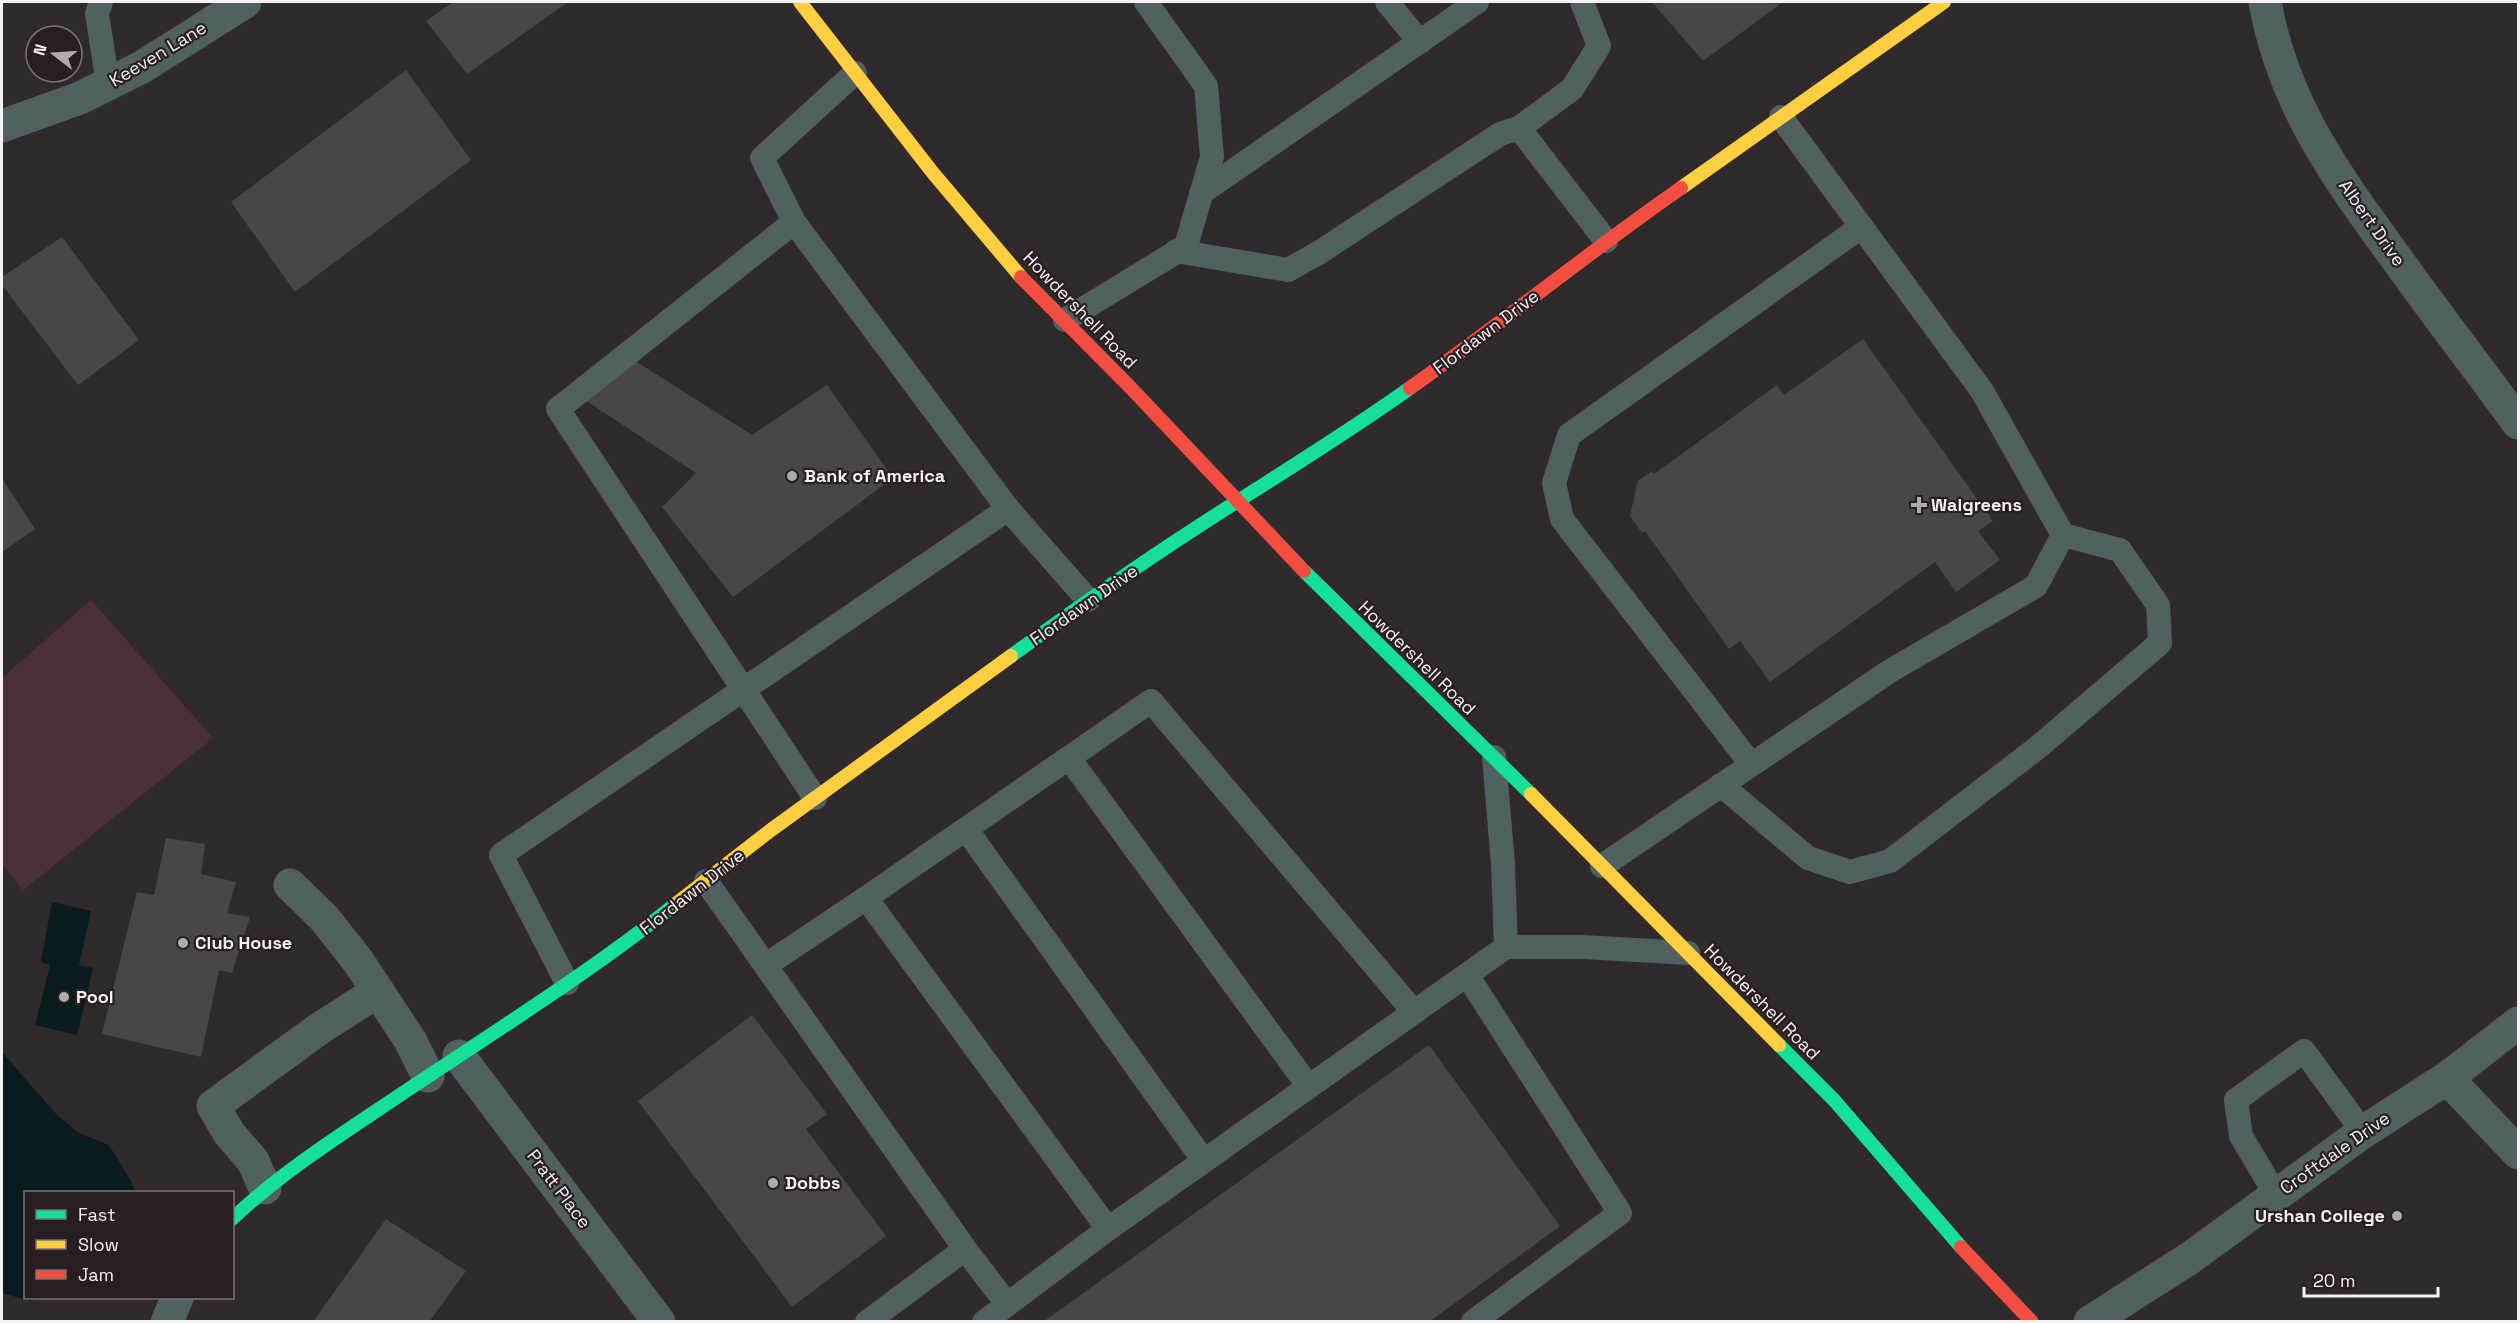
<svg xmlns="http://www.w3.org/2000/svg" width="2520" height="1323" font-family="'Space Grotesk',sans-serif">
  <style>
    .green { fill: #4b2f3d }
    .water { fill: #0a1c1e }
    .building { fill: #4a4648 }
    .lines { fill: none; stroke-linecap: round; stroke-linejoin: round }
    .lane { stroke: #516061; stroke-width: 24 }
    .street { stroke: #516061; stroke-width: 33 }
    .fast { stroke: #16e098; stroke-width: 14 }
    .slow { stroke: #ffcf43; stroke-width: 14 }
    .jam { stroke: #f24e42; stroke-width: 14 }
    .poi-dot { fill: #b2abae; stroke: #281f23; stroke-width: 2 }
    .labels { text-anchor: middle; stroke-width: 4.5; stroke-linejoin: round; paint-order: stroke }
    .street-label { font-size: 18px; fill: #f8f1f4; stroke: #281f23 }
    .poi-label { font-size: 18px; font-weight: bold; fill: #f8f1f4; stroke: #281f23; text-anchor: start }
  </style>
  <rect width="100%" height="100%" fill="#302a2d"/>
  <path class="green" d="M91 600 213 738 23 890 2 864V678Z"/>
  <path class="water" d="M52 902 91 911 79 965 93 968 77 1035 35 1025 50 965 41 962Z
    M2 1052 57 1115 79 1133 109 1145 131 1181 135 1192H26V1298H39L30 1301 2 1293Z"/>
  <path class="building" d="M453 2H568L467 74 426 21Z
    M1652 2H1783L1703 61Z
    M406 70 471 160 295 292 231 202Z
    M62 237 139 340 78 385 2 285V277Z
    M1863 339 1993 521 1978 531 2000 560 1956 592 1935 562 1770 682 1740 641 1729 649 1645 531 1642 533 1630 516 1638 481 1652 471 1654 474 1777 385 1784 395Z
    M629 357 752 435 827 385 893 478 733 597 662 507 696 473 585 400Z
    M2 478 35 529 2 552Z
    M166 838 205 844 201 874 236 882 227 913 250 917 232 973 219 970 201 1057 102 1034 137 892 154 895Z
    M752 1015 827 1114 806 1129 886 1236 792 1307 638 1101Z
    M1429 1045 1560 1226 1429 1322H1043Z
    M386 1219 466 1271 429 1322H313Z"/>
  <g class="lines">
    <path class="lane" d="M101 2 97 14 108 84
      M1387 2 1420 42
      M1519 128 1572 89 1599 46 1582 2
      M1201 193 1477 2
      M1176 251 1288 270 1320 252 1500 134 1519 128 1606 241
      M1065 320 1186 246 1212 157 1206 86 1146 2
      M1008 509 1088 600
      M1494 757 1503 864 1506 947H1583L1688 953
      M1069 758 1309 1087
      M1751 764 1562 519 1554 483 1569 435 1861 227
      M1721 785 1808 858 1850 872 1890 861 2037 748 2160 643 2158 605 2120 550 2063 535
      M815 798 558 409 794 222 762 158 855 73
      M966 829 1204 1161
      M1602 866 1890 671 2036 586 2063 535 1982 391 1781 117
      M706 881 965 1249 867 1322
      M866 898 1151 701 1414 1012
      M766 965 866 898 1108 1229
      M1467 975 1620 1213 1473 1322
      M567 983 501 855 1008 509 794 222
      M2276 1195 2241 1136 2236 1100 2304 1051 2363 1132
      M965 1249 1007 1304
      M984 1322 1108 1229 1506 947"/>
    <path class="street" d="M2265 2C2283 104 2337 177 2396 258 2436 314 2478 368 2518 423
      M2 126 80 98 142 67 245 2
      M290 885 324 918 358 961 410 1040 428 1076
      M459 1056 659 1322
      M2447 1078 2518 1153
      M265 1188 253 1161 229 1133 213 1106 319 1029 378 991
      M167 1322 177 1298
      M2090 1322 2190 1258 2363 1132 2447 1078 2518 1023"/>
    <path class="fast" d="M1304 571 1531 794
      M1011 656C1085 602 1160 550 1238 501 1296 464 1354 428 1410 388
      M1779 1045 1834 1100 1961 1247
      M232 1219C283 1171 342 1134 400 1095 494 1032 589 973 677 903"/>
    <path class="slow" d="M800 2 933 173 1021 277
      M1681 188 1944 2
      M1531 794 1779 1045
      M677 903 771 830 1011 656"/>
    <path class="jam" d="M1021 277 1131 388 1304 571
      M1410 388C1502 323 1589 252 1681 188
      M1961 1247 2032 1322"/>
  </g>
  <g class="poi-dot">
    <circle cx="792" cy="476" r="6"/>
    <path d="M1916 496h6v6h6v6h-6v6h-6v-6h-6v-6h6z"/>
    <circle cx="183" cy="943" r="6"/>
    <circle cx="64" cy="997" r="6"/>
    <circle cx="773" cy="1183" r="6"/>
    <circle cx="2397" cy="1216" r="6"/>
  </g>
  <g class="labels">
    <g class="street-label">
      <text transform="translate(158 54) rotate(-31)" y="6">Keeven Lane</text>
      <text transform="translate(2372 223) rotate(55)" y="6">Albert Drive</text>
      <text transform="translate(1080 310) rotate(46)" y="6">Howdershell Road</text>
      <text transform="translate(1486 332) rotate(-37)" y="6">Flordawn Drive</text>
      <text transform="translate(1084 605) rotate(-35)" y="6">Flordawn Drive</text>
      <text transform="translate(1417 658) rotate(44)" y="6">Howdershell Road</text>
      <text transform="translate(692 892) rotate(-38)" y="6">Flordawn Drive</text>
      <text transform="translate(1762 1002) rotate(45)" y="6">Howdershell Road</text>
      <text transform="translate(2335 1153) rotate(-35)" y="6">Croftdale Drive</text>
      <text transform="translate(559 1189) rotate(53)" y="6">Pratt Place</text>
    </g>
    <g class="poi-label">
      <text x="804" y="482">Bank of America</text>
      <text x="1931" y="511">Walgreens</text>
      <text x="195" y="949">Club House</text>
      <text x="76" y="1003">Pool</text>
      <text x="785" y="1189">Dobbs</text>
      <text x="2385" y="1222" text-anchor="end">Urshan College</text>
    </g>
  </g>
  <rect width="2520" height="1323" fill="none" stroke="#f8f1f4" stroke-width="6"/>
  <rect x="24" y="1191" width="210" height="108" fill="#281f23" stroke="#7b7377" stroke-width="1.5"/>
  <rect x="36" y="1210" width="30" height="9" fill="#16e098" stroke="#7b7377" stroke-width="1.5"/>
  <text x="78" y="1221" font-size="18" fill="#f8f1f4">Fast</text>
  <rect x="36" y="1240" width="30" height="9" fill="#ffcf43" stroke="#7b7377" stroke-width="1.5"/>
  <text x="78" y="1251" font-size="18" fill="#f8f1f4">Slow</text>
  <rect x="36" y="1270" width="30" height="9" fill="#f24e42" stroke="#7b7377" stroke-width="1.5"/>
  <text x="78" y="1281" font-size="18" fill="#f8f1f4">Jam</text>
  <g transform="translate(54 54) rotate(287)"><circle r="28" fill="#281f23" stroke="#7b7377" stroke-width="1.5"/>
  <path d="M0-4.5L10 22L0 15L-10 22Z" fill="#b2abae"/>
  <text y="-9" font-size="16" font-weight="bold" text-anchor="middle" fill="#f8f1f4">N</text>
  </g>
  <path d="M2304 1287v9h134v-9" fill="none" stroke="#f8f1f4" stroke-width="3"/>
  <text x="2313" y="1287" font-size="18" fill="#f8f1f4" stroke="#281f23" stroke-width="4.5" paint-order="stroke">20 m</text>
</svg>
